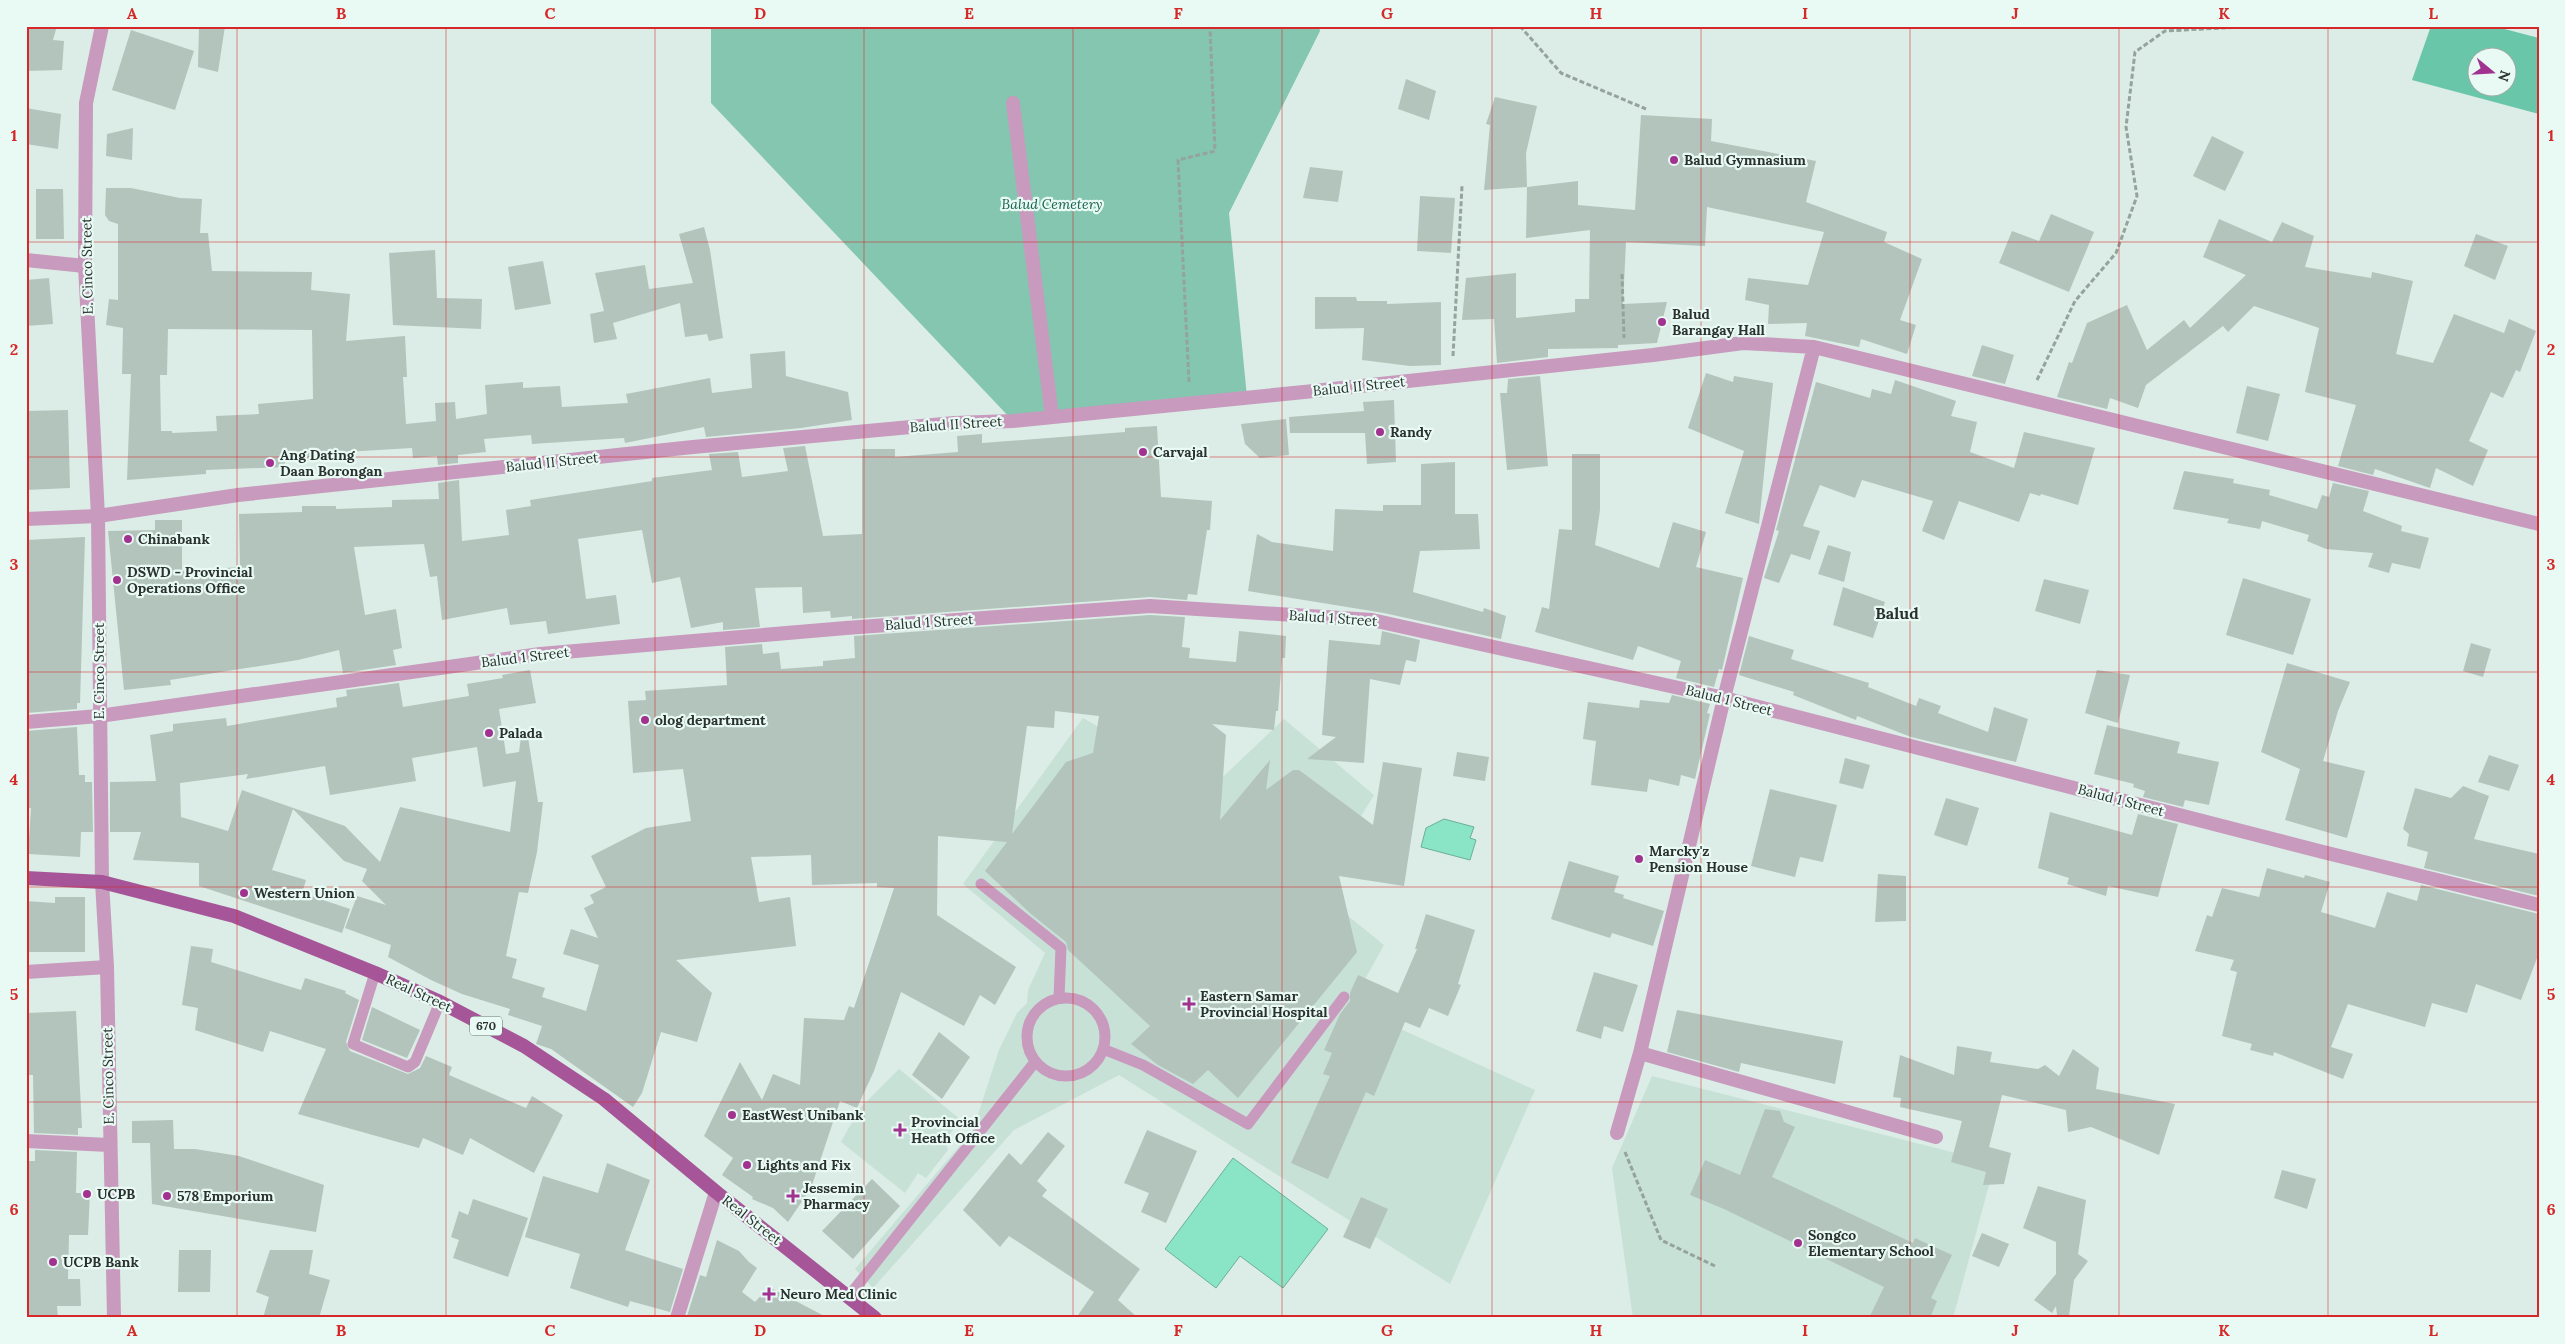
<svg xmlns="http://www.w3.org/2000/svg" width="2565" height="1344" font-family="Lora,serif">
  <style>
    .built { fill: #c7e1d7 }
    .green { fill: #84c6af }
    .forest { fill: #6ac6a9; fill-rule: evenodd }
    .water { fill: #89e5c6; stroke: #6caf98 }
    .building { fill: #b3c4bd; fill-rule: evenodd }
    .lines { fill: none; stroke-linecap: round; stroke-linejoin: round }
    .path { stroke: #95a39d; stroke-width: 3; stroke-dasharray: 5 2.5; stroke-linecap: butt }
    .service { stroke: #c89abd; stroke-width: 11 }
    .minor { stroke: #c89abd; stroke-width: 14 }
    .tertiary { stroke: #c89abd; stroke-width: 14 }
    .primary { stroke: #a65698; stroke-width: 14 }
    .grid { fill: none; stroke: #d62828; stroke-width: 1; stroke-opacity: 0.55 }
    .poi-dot { fill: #a13290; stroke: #e8faf3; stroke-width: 2 }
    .labels { text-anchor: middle; stroke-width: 4.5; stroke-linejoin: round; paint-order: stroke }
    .shield { fill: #e8faf3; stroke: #636d69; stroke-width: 1 }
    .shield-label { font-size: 12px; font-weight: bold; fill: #2a312e }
    .poi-label { font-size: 14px; font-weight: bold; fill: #2a312e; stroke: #e8faf3; text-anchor: start }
    .park-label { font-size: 14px; font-style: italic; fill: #19624e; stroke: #e8faf3 }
    .street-label { font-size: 14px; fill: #2a312e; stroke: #e8faf3 }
    .quarter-label { font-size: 16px; font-weight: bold; fill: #2a312e; stroke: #e8faf3 }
    .neatline { fill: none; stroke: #d62828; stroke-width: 2 }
    .grid-label { font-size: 16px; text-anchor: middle; font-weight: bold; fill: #d62828 }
  </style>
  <rect width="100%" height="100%" fill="#dbede6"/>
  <path class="built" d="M1083 718 1208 791 1284 719 1374 795 1316 890 1384 945 1350 1006 1535 1090 1450 1284 1119 1075 1014 1130 873 1288 855 1269 973 1130 999 1050 1017 1013 1027 1003 1028 990 1045 953 963 884Z
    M899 1069 961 1120 945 1140 948 1150 926 1178 918 1173 905 1193 841 1142 860 1108Z
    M1652 1076 1995 1163 1953 1318H1633L1612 1168Z"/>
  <path class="green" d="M711 26H1319L1320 31 1229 213 1247 397 1013 421 711 103Z"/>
  <path class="forest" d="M2431 26H2493L2539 38V114L2412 80ZM2478 58H2508V88H2478Z"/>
  <path class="water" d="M1444 819 1474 827 1470 838 1476 840 1470 860 1421 847 1426 828Z
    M1233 1158 1328 1229 1283 1288 1240 1256 1216 1288 1165 1249Z"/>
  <path class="building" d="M26 26H57L53 40 64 41 62 70 26 71Z
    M199 26H225L218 72 198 67Z
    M131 30 194 51 175 110 112 90Z
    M1406 79 1436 91 1429 120 1398 109Z
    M1495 97 1537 106 1526 153 1527 187 1484 190 1490 125 1486 124Z
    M26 108 61 114 58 149 26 144Z
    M1641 115 1712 119 1711 141 1816 161 1806 202 1887 232 1884 242 1922 259 1900 320 1916 325 1907 354 1861 339 1859 347 1805 336 1807 323 1768 324 1769 305 1745 300 1748 278 1808 285 1824 232 1707 207 1705 246 1626 242 1623 304 1667 302 1657 343 1618 345V348L1548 349V357L1497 363 1494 319 1462 320 1466 278 1516 273V318L1575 312V299H1589L1590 230 1526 238 1527 187 1578 181V205L1635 210Z
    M133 128 132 160 106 156 107 134Z
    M2212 136 2244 152 2225 191 2193 176Z
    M1310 167 1343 171 1338 202 1303 198Z
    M106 188H131L180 198 202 199 200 233H208L212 271 312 272 311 290 350 294 346 341 405 336 407 377H403L406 424 436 421 435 403 455 402 456 419 487 414 485 385 523 382V388L560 386 562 407 628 403 626 394 710 378 712 393 752 388 750 354 785 351 786 376 848 392 852 420 801 428 706 437 704 427 625 443 624 438 532 444 531 435 484 439 486 452 458 455V463L438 465 437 456 413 458 412 448 345 452V458L285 462V467L206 470V474L127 480 131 374H122L123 328 106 325 109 299 118 300V224L109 221 105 215ZM168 329 312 330 313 399 258 404 259 414 216 416 217 431 172 433V431H161L160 375H167Z
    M36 189H63L64 239H36Z
    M1420 196 1455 198 1451 253 1417 251Z
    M2051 214 2094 232 2069 292 1999 263 2012 231 2039 241Z
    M2219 219 2272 242 2282 222 2314 236 2305 267 2371 278 2372 272 2413 281 2396 354 2433 363 2454 314 2504 333 2509 319 2536 331 2520 372 2516 370 2503 398 2491 392 2469 441 2488 450 2473 486 2436 468 2430 488 2375 469 2373 475 2338 466 2356 405 2305 392 2319 328 2254 306 2228 332 2223 326 2146 385 2138 408 2110 398 2107 409 2057 397 2069 362 2072 363 2087 323 2127 305 2147 350 2184 320 2190 328 2246 275 2203 257Z
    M704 227 710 250 723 338 709 341 707 334 685 337 680 303 613 323 617 339 594 343 590 314 604 311 595 273 645 265 649 289 693 283 679 234Z
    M2476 234 2508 246 2495 280 2464 266Z
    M435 250 437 298 482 299 481 329 393 325 389 253Z
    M543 261 551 304 515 310 508 267Z
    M49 278 53 324 26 326V280Z
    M1315 297H1356L1357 301H1387V304L1441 302V365L1410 366 1362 360 1364 328 1315 329Z
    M1982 345 2014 355 2005 384 1972 376Z
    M1706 373 1733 382 1734 376 1773 383 1759 524 1725 513 1744 451 1688 428Z
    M1540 376 1548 466 1507 470 1500 393H1507L1508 379Z
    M1895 380 1956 401 1951 416 1977 422 1970 452 2014 468 2024 432 2095 448 2078 505 2041 494 2040 496 2030 493 2019 522 1959 501 1944 540 1922 531 1933 501 1862 480 1855 498 1820 485 1803 526 1820 531 1810 560 1791 554 1779 583 1764 578 1779 531 1776 530 1816 382 1870 398 1872 389 1891 394Z
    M2247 386 2280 394 2268 441 2236 433Z
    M1394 400 1396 462 1367 464 1365 433H1290L1289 417 1364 411 1363 402Z
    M68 410 70 488 26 490V411Z
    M1286 419 1289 455 1260 458 1245 444 1241 424Z
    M1157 426 1161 497 1212 501 1210 530H1207L1197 595 1188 594 1187 600 1150 597 852 619V616L831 618 830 611 803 613 802 587 755 588 760 627 723 630V622L691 628 680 577 652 583 642 530 578 539 586 599 616 595 620 624 548 634 546 621 510 625 507 608 442 620 437 576 430 577 424 544 354 547 365 615 396 609 402 648 393 650 396 665 343 673 339 650 298 660 170 680 171 685 124 690 108 531 155 530V520H182V571L240 567 239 514 302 512V506H336V509L392 507V500L439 499 438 483 459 480 462 541 509 535 506 510 531 506 530 500 652 481V478L712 470 709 454 738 452 742 477 788 471 783 448 805 446 823 536 862 534V449H895V457L958 452 957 436 982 434V443L1125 432V428Z
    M1572 454H1600V510L1595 545 1659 568 1673 522 1706 532 1696 567 1743 578 1722 670 1719 669 1714 687 1676 678 1681 661 1638 646 1633 660 1535 632 1542 607 1549 609 1559 529 1572 530Z
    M1455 462V514H1478L1480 549 1420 551 1413 592 1483 612 1484 608 1506 616 1501 639 1384 613 1248 591 1257 534 1272 542 1333 551 1335 509 1383 511V505H1421V464Z
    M2184 471 2234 479 2233 483 2270 490 2269 495 2317 509 2322 495 2329 497 2333 483 2369 491 2363 511 2402 526 2401 531 2429 538 2420 569 2392 563 2389 573 2368 567 2373 553 2326 549 2307 541 2309 535 2262 521 2260 529 2227 523 2229 519 2173 509Z
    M85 537 80 703H77V709L26 713V540Z
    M1828 545 1851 552 1844 582 1818 574Z
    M2243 578 2311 599 2293 655 2226 635Z
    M2044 579 2089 590 2080 624 2035 611Z
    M1843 587 1885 602 1873 638 1833 625Z
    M1150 615 1185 617 1182 647 1190 648 1189 658 1236 662 1239 631 1286 636 1285 658H1282L1278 711H1276L1274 730 1212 724 1226 735 1220 820 1270 760 1266 790 1293 770H1299L1373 825 1383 762 1422 768 1404 886 1339 876 1357 952 1238 1098 1208 1070 1193 1084 1158 1065 1131 1044 1150 1026 1068 950 1066 942 1031 914 985 871 1007 842 938 836 937 915 1016 967 995 1005 980 995 964 1026 901 992 874 1071 857 1108 840 1101 811 1188 788 1222 773 1208 752 1199 753 1197 722 1175 733 1158 704 1136 740 1062 762 1100 773 1074 800 1085 804 1018 844 1020 849 1006 854 1008 894 888 877 887V883L812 885 811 855 751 857 759 902 790 897 796 946 676 960 712 993 697 1042 661 1032 642 1093 633 1107 551 1049 536 1044 542 1026 508 1015 510 1009 462 994 431 980 388 957 391 945 345 928 357 896 386 905 362 881 367 869 344 861 293 809 272 870 306 880 302 893 350 909 342 933 199 886V863L133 860 141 832H110V782L156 781 150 735 173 731V724L226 718 227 726 337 707 336 698 347 696 346 690 399 683 403 707 469 696 467 684 503 678 502 675 530 670 536 703 499 709 506 754 519 752 521 737H528L538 802H543L537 852 528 893 519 892 506 956 517 959 512 978 545 988 542 997 586 1011 599 965 563 954 571 929 598 938 584 908 594 903 590 895 606 887 591 856 646 828 691 821 683 769 633 773 628 701 646 700 645 691 727 685 725 647 762 644 763 654 779 652 781 669 823 666V661L855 658 854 636ZM1055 711 1099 716 1093 753 1066 762 1012 834 1027 726 1054 728ZM477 747 483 787 516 781 510 832 400 807 380 862 345 826 242 790 228 831 181 817 180 783 248 774 246 779 325 766 330 795 416 781 412 758Z
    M1382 631 1420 640 1416 662 1406 660 1400 685 1370 679 1364 763 1307 759 1336 737 1322 735 1329 640 1380 645Z
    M1749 636 1794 650 1791 659 1869 683 1868 687 1916 706 1919 698 1941 706 1938 713 1988 732 1994 707 2028 719 2016 762 1911 737 1857 716 1856 720 1793 695 1794 692 1739 675Z
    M2471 643 2491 649 2483 677 2463 671Z
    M2287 663 2350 682 2338 711 2323 761 2365 771 2347 838 2285 820 2300 769 2261 752Z
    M2097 670 2130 675 2118 723 2085 713Z
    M1672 695 1710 704 1707 713 1710 714 1695 779 1681 775 1679 786 1649 779 1647 792 1591 785 1596 741 1583 739 1588 702 1639 708 1640 700 1669 703Z
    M2107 725 2180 742 2177 753 2219 762 2209 805 2185 800 2183 807 2143 797 2145 791 2133 787 2134 784 2094 774Z
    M77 727 79 775H85V782H92L93 832H81L80 857 28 854 31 808H26V731Z
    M1457 752 1489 757 1485 781 1453 776Z
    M2489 755 2519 765 2509 791 2478 782Z
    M1845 758 1870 765 1863 789 1839 783Z
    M2463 786 2489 796 2474 839 2539 854V896L2424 868 2428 852 2407 846 2409 834 2403 829 2415 788 2451 798Z
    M1770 789 1837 805 1823 862 1800 857 1795 877 1751 866Z
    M1946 798 1979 808 1967 846 1934 835Z
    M2050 812 2132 835 2138 814 2178 824 2158 897 2108 886 2106 896 2067 884 2069 878 2038 868Z
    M1569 861 1619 876 1614 892 1624 895 1623 898 1664 911 1653 946 1612 933 1610 938 1551 919Z
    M2267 868 2304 878 2305 875 2330 882 2321 912 2375 928 2387 892 2417 901 2421 885 2539 914V953L2521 1000 2476 984 2467 1013 2432 1003 2425 1027 2348 1004 2331 1047 2353 1054 2343 1079 2274 1052 2273 1056 2250 1050 2252 1044 2222 1036 2237 972 2230 970 2234 960 2195 951 2207 915 2212 917 2222 888 2259 897Z
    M1878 874 1906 876V921L1875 922Z
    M55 897H85V952H26V901L55 903Z
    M1426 914 1475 930 1458 984 1461 985 1448 1016 1429 1008 1420 1028 1405 1022 1374 1096 1366 1092 1328 1179 1291 1163 1330 1076 1323 1074 1332 1053 1324 1050 1340 1014 1350 1001V993L1358 975 1398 993 1417 949H1415Z
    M191 946 213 949 211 962 301 990 305 978 346 991 345 993 359 1000 346 1042 350 1051 408 1074 420 1068 426 1056 452 1067 449 1075 526 1108 532 1096 563 1115 534 1173 470 1138 463 1155 423 1138 419 1148 298 1114 326 1049 270 1031 263 1052 195 1030 198 1008 182 1005Z
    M1594 972 1638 985 1623 1032 1604 1026 1601 1039 1576 1031Z
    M372 1007 420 1030 407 1058 362 1040Z
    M1677 1010 1843 1041 1835 1084 1741 1063 1739 1072 1667 1052Z
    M76 1011 82 1128H78V1135L34 1133 33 1075H29L27 1013Z
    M939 1032 970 1057 942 1099 912 1075Z
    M1957 1046 1992 1052 1990 1062 2038 1069 2045 1065 2059 1076 2073 1049 2099 1068 2096 1089 2175 1104 2159 1155 2091 1127 2068 1132 2066 1110 2002 1095 1989 1147 2011 1153 2004 1184 1983 1185 1986 1172 1951 1162 1962 1121 1900 1107 1901 1098 1893 1097 1900 1055 1954 1075Z
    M1765 1109 1780 1111 1784 1122 1795 1127 1772 1177 1913 1243 1915 1238 1952 1255 1931 1298 1937 1301 1930 1318H1869L1884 1287 1724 1209 1690 1195 1705 1160 1740 1175Z
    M173 1120 174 1149H195L239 1156 324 1185 316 1232 152 1204 150 1143H132V1121Z
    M1147 1130 1197 1151 1166 1223 1141 1212 1149 1193 1124 1183Z
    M1048 1132 1065 1146 1037 1181 1047 1190 1042 1196 1140 1269 1118 1300 1138 1318H1076L1094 1292 1009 1236 1000 1247 963 1210 1009 1153 1021 1165Z
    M35 1150 77 1152 76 1193H90L88 1235H69L68 1279H80L81 1306H57L58 1318H26V1161H35Z
    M607 1163 650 1180 625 1250 683 1269 670 1312 630 1301 628 1307 570 1288 580 1254 525 1237 543 1176 598 1193Z
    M2282 1170 2316 1179 2307 1209 2274 1198Z
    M872 1179 900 1206 853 1259 822 1231Z
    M2038 1186 2086 1200 2078 1254 2088 1261 2074 1280 2069 1316 2057 1315 2056 1306 2052 1313 2034 1300 2056 1274V1242L2023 1228Z
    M1361 1197 1388 1209 1370 1249 1343 1237Z
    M473 1199 528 1218 508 1277 453 1258 459 1240 451 1237 459 1211 468 1215Z
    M1982 1233 2009 1244 1999 1267 1972 1256Z
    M717 1240 739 1251 749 1262 757 1268 742 1292 755 1302 769 1287 828 1318 687 1316 700 1275 706 1277Z
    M179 1250H211L210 1292H178Z
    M270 1250H313L309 1274 330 1280 319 1318H263L269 1297 256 1292Z"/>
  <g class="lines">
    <path class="path" d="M1520 26 1561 73 1646 109
      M1622 274 1624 338
      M1453 356 1462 186
      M2037 380 2075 301 2116 253 2137 196 2126 127 2135 52 2165 31 2241 27
      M1189 382 1178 160 1215 151 1210 26
      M1625 1152 1661 1240 1717 1267"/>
    <path class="service" d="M981 884 1061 948 1059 998
      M375 973 353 1044 408 1067 415 1062 440 1002
      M1027 1037a39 39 0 1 1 78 0a39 39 0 1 1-78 0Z
      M1103 1049 1143 1065 1248 1124 1344 997
      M849 1296 1035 1062"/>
    <path class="minor" d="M1013 103 1052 417
      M26 260 85 266
      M26 519 98 516 238 495 693 447 954 423 1013 421 1314 391 1653 355 1743 343 1814 347 2539 524
      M26 722 99 716 540 654 846 628 1150 606 1372 620 1724 698 2323 852 2539 905
      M26 972 107 967
      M1640 1053 1936 1137
      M1617 1133 1640 1053 1724 698 1814 347
      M26 1141 109 1145
      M677 1318 716 1192"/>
    <path class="tertiary" d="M102 26 86 103 85 266 98 516 102 882 107 967 114 1318"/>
    <path class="primary" d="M26 878 102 882 234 916 375 973 440 1002 524 1046 604 1099 716 1192 875 1318"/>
  </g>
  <path class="grid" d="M237 26V1318M446 26V1318M655 26V1318M864 26V1318M1073 26V1318M1282 26V1318M1492 26V1318M1701 26V1318M1910 26V1318M2119 26V1318M2328 26V1318M26 242H2539M26 457H2539M26 672H2539M26 887H2539M26 1102H2539"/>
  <g class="poi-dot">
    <circle cx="1674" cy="160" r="5"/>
    <circle cx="1662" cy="322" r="5"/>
    <circle cx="1380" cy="432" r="5"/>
    <circle cx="1143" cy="452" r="5"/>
    <circle cx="270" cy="463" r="5"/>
    <circle cx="128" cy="539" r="5"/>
    <circle cx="117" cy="580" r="5"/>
    <circle cx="645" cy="720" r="5"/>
    <circle cx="489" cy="733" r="5"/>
    <circle cx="1639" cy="859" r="5"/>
    <circle cx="244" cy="893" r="5"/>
    <path d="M1186.5 996.5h5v5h5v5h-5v5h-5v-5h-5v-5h5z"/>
    <circle cx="732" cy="1115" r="5"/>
    <path d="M897.5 1122.5h5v5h5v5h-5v5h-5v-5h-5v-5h5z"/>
    <circle cx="747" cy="1165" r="5"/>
    <circle cx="87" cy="1194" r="5"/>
    <circle cx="167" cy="1196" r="5"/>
    <path d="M790.5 1188.5h5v5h5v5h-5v5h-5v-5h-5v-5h5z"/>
    <circle cx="1798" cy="1243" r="5"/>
    <circle cx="53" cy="1262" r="5"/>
    <path d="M766.5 1286.5h5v5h5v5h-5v5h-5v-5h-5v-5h5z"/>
  </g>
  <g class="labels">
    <rect class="shield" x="470" y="1016.5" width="32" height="19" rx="4"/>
    <g class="shield-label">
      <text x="486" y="1030">670</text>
    </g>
    <g class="poi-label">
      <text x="1684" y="165">Balud Gymnasium</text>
      <text x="1672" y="319">Balud<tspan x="1672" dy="16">Barangay Hall</tspan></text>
      <text x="1390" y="437">Randy</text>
      <text x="1153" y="457">Carvajal</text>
      <text x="280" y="460">Ang Dating<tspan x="280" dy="16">Daan Borongan</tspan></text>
      <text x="138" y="544">Chinabank</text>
      <text x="127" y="577">DSWD - Provincial<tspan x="127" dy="16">Operations Office</tspan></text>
      <text x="655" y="725">olog department</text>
      <text x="499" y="738">Palada</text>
      <text x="1649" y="856">Marcky'z<tspan x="1649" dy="16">Pension House</tspan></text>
      <text x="254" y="898">Western Union</text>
      <text x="1200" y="1001">Eastern Samar<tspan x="1200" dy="16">Provincial Hospital</tspan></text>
      <text x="742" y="1120">EastWest Unibank</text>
      <text x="911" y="1127">Provincial<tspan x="911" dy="16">Heath Office</tspan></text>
      <text x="757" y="1170">Lights and Fix</text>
      <text x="803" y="1193">Jessemin<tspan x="803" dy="16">Pharmacy</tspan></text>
      <text x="97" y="1199">UCPB</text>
      <text x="177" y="1201">578 Emporium</text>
      <text x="1808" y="1240">Songco<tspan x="1808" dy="16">Elementary School</tspan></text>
      <text x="63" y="1267">UCPB Bank</text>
      <text x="780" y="1299">Neuro Med Clinic</text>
    </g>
    <g class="park-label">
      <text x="1052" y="209">Balud Cemetery</text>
    </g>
    <g class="street-label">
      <text transform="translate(87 266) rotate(-91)" y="5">E. Cinco Street</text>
      <text transform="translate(1359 386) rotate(-6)" y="5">Balud II Street</text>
      <text transform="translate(956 424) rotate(-4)" y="5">Balud II Street</text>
      <text transform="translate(552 462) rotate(-6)" y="5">Balud II Street</text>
      <text transform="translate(1333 618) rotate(4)" y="5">Balud 1 Street</text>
      <text transform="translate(929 622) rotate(-4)" y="5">Balud 1 Street</text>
      <text transform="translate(525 657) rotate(-7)" y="5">Balud 1 Street</text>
      <text transform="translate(99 671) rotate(-90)" y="5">E. Cinco Street</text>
      <text transform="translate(1729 700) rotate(14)" y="5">Balud 1 Street</text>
      <text transform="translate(2121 800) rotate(15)" y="5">Balud 1 Street</text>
      <text transform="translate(419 993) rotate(25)" y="5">Real Street</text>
      <text transform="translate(108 1076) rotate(-91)" y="5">E. Cinco Street</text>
      <text transform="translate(752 1220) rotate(38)" y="5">Real Street</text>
    </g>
    <g class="quarter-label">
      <text x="1897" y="619">Balud</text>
    </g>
  </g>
  <rect width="2565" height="1344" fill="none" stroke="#e8faf3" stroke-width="55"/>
  <g transform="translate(2492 72) rotate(108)"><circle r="24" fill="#e8faf3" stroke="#9caaa4"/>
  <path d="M0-4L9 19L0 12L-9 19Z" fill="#a13290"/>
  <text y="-8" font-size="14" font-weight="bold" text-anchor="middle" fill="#2a312e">N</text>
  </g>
  <rect x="28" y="28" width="2510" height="1288" class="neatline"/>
  <g class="grid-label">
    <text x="132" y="19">A</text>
    <text x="341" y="19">B</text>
    <text x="550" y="19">C</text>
    <text x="760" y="19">D</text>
    <text x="969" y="19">E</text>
    <text x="1178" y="19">F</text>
    <text x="1387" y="19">G</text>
    <text x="1596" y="19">H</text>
    <text x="1805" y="19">I</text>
    <text x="2015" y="19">J</text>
    <text x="2224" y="19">K</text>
    <text x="2433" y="19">L</text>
    <text x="14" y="141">1</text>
    <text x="2551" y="141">1</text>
    <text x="14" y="355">2</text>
    <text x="2551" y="355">2</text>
    <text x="14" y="570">3</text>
    <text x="2551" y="570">3</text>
    <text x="14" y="785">4</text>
    <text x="2551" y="785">4</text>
    <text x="14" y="1000">5</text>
    <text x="2551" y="1000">5</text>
    <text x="14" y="1215">6</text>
    <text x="2551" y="1215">6</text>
    <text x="132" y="1336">A</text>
    <text x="341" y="1336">B</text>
    <text x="550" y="1336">C</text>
    <text x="760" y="1336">D</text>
    <text x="969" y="1336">E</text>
    <text x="1178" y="1336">F</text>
    <text x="1387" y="1336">G</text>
    <text x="1596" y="1336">H</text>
    <text x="1805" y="1336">I</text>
    <text x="2015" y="1336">J</text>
    <text x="2224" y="1336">K</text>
    <text x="2433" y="1336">L</text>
  </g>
</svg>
